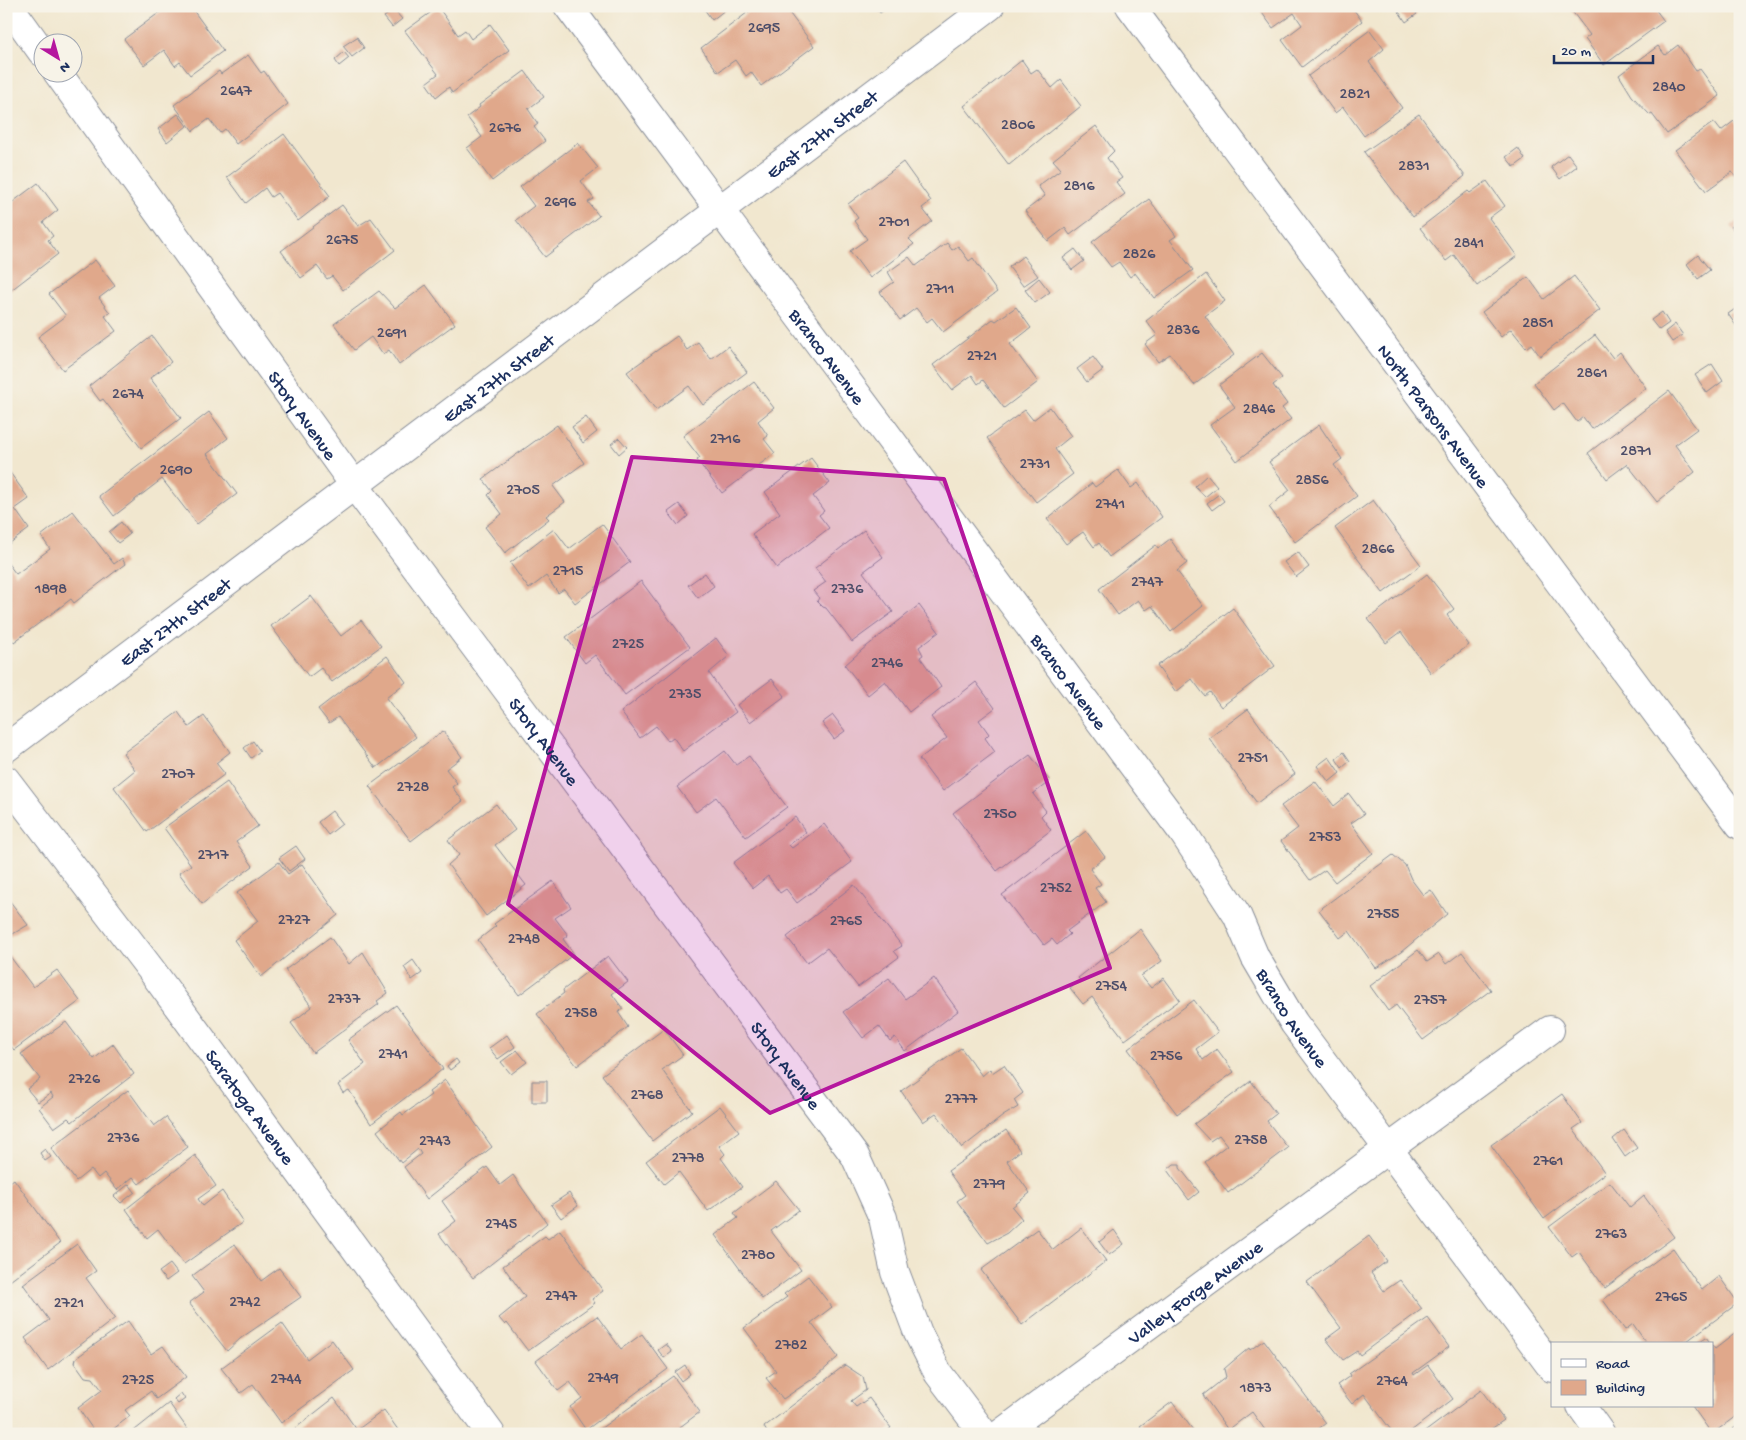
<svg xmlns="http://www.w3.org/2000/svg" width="1746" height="1440" font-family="'Gochi Hand',sans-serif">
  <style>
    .building { fill: #e0a88b }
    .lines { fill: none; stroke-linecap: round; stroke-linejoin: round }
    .minor-casing { stroke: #868b96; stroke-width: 30 }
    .minor { stroke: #fff; stroke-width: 28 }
    .marked { fill: #b5179e; fill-opacity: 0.2; stroke: #b5179e; stroke-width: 4; stroke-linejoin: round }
    .labels { text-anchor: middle; stroke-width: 4; stroke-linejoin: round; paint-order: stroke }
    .number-label { font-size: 16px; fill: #4c4d69 }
    .street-label { font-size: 19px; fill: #1b2f5e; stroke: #f7f3e8 }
  </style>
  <rect width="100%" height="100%" fill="#f7f3e8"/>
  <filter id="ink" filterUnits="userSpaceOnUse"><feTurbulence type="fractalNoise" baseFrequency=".02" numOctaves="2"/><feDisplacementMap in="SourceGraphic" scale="10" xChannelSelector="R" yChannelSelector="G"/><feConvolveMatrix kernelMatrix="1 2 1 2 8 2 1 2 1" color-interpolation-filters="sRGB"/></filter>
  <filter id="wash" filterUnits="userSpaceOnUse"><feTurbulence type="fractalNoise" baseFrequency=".0096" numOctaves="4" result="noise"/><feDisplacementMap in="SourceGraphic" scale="20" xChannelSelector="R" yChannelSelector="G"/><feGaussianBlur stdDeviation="1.12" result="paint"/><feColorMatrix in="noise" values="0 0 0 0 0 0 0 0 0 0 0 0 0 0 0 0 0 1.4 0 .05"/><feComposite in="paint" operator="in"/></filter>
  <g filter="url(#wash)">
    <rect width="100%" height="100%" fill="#f1e7cf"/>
    <g id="blocks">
      <path class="building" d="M168 6H190L223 51 190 75 180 62 175 66 164 50 144 65 124 39Z
        M702 6H730L712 20Z
        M756 6H784L814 46 761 86 751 72 746 76 735 60 718 72 701 48Z
        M875 6H889L880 13Z
        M1257 6H1351L1362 21 1302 67 1282 40 1302 25 1294 13 1273 28Z
        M1400 6H1412L1417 14 1406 22 1397 9Z
        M1568 6H1653L1664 21 1604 65 1585 39 1590 35Z
        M438 7 458 35 465 30 471 39 490 24 509 50 452 93 449 87 436 97 426 83 438 74 405 31Z
        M394 10 402 19 392 27 384 17Z
        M1370 30 1384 49 1369 62 1402 108 1364 136 1343 107 1335 113 1308 76Z
        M357 37 364 48 352 57 343 46Z
        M1678 45 1696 71 1700 69 1720 96 1667 134 1652 114 1650 115 1632 96 1619 75 1658 46 1665 55Z
        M344 52 349 58 339 66 335 60Z
        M248 55 261 73 264 71 288 104 236 144 225 129 220 133 209 119 193 131 174 105 219 71 221 74Z
        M1022 60 1031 73 1037 69 1052 88 1061 80 1081 106 1009 165 964 106Z
        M525 71 544 97 528 109 538 124 534 127 545 141 492 181 467 148 482 137 467 117 480 107 479 105Z
        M178 114 187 126 167 142 158 129Z
        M1419 114 1465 176 1413 217 1364 152Z
        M1734 121 1740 128V183L1732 172 1706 191 1675 150 1714 122 1721 131Z
        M1096 126 1114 151 1107 158 1122 178 1116 182 1125 194 1070 235 1065 228 1048 241 1025 211 1045 196 1038 186 1061 169 1053 160Z
        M284 134 330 196 298 221 277 193 271 197 265 188 246 203 227 177Z
        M578 143 598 168 581 181 594 199 588 202 599 216 545 257 516 220 534 206 520 187Z
        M1518 148 1525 159 1514 167 1506 157Z
        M1568 154 1577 166 1560 179 1551 167Z
        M903 162 931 201 922 208 932 221 909 239 914 244 870 278 850 251 867 239 854 221 858 218 848 204Z
        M1487 181 1505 206 1489 218 1517 256 1477 286 1454 255 1446 261 1420 228 1468 191 1470 193Z
        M38 183 58 210 43 222 53 236 48 240 58 254 6 294V242L9 240 6 236V207Z
        M1149 199 1176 236 1170 240 1193 270 1154 298 1135 273 1130 277 1119 262 1111 267 1092 242Z
        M342 205 358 226 371 218 395 250 343 290 332 276 327 279 317 266 301 278 281 251Z
        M1740 219V239L1731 226Z
        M947 243 952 250 958 246 969 261 973 258 997 292 943 332 932 318 927 322 916 308 900 320 880 292 894 282 888 272 909 257 916 266Z
        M1075 249 1084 261 1072 270 1063 258Z
        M1698 255 1710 270 1698 279 1687 264Z
        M1023 256 1038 276 1023 286 1009 267Z
        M95 260 115 286 99 298 110 313 105 316 116 331 63 370 38 337 66 316 49 294Z
        M1206 274 1225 301 1205 316 1234 355 1194 385 1170 354 1158 362 1145 344 1157 335 1146 321Z
        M1574 276 1600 310 1540 356 1531 344 1526 348 1511 329 1501 337 1482 312 1528 277 1544 299Z
        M1039 278 1050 292 1035 303 1025 290Z
        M426 285 455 324 399 365 389 350 383 354 371 337 354 350 334 324 379 291 395 308Z
        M1016 307 1031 328 1010 344 1038 382 1004 408 983 380 978 384 972 375 952 390 933 365 993 319 996 321Z
        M1738 307 1740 325 1737 327 1728 314Z
        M1662 312 1669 323 1659 330 1651 320Z
        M1675 324 1683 335 1672 342 1665 332Z
        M1595 335 1613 358 1620 352 1646 388 1592 429 1583 417 1577 422 1563 403 1554 410 1534 383Z
        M152 336 171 362 150 378 181 418 141 448 103 399 100 401 89 386Z
        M677 336 687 350 698 342 711 359 728 346 747 372 703 405 689 386 656 410 627 372Z
        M1262 353 1282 378 1273 385 1287 404 1282 408 1291 419 1237 461 1210 425 1235 407 1219 385Z
        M1093 357 1103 370 1087 382 1077 369Z
        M1712 364 1723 381 1707 393 1695 375Z
        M754 382 774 408 758 421 768 436 764 439 775 453 722 493 697 460 700 458 683 436Z
        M1669 391 1697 429 1675 445 1695 472 1657 502 1627 464 1607 479 1588 453Z
        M1050 407 1071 436 1055 449 1073 474 1036 502 987 438 1025 410 1033 420Z
        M209 412 228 438 207 454 237 494 197 524 162 479 114 516 99 496Z
        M586 417 597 432 583 443 572 427Z
        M557 425 584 463 553 486 565 502 546 516 549 519 505 553 485 527 502 514 488 495 492 491 483 479Z
        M1319 425 1342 459 1334 465 1357 496 1295 542 1269 507 1290 490 1269 462Z
        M619 438 627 447 619 454 611 444Z
        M811 458 830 483 813 496 824 511 819 515 829 528 777 568 752 534 780 513 765 492Z
        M6 467 29 499 15 509 29 529 6 546Z
        M1118 470 1131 488 1138 483 1162 517 1109 557 1099 543 1094 547 1083 532 1066 544 1047 519 1092 483 1095 487Z
        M1207 475 1217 487 1205 497 1195 486Z
        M1219 494 1224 501 1212 510 1207 503Z
        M1373 500 1421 565 1383 593 1335 528Z
        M679 504 688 516 678 525 668 512Z
        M73 511 114 564 122 558 125 564 74 603 71 599 14 642 6 633V561L16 574 50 549 41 536Z
        M121 522 130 534 118 543 109 532Z
        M602 524 630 562 575 603 564 589 558 593 546 576 529 589 510 563 554 529 569 549Z
        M864 530 883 557 863 572 893 612 852 642 826 608 823 607 817 601 819 598 813 591 826 582 815 568Z
        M1170 539 1187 563 1177 571 1203 606 1171 632 1152 606 1146 610 1138 600 1118 615 1099 589 1156 545 1158 548Z
        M1298 552 1309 567 1296 577 1284 562Z
        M705 573 714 586 698 598 688 585Z
        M1427 574 1454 609 1447 615 1469 645 1431 673 1401 632 1386 643 1368 619Z
        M641 581 690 647 625 695 595 655 585 663 566 637Z
        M311 596 341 636 361 620 381 646 332 682 321 668 309 677 271 626Z
        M919 605 939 632 919 647 923 655 920 657 941 687 909 712 885 681 868 695 845 665 862 650Z
        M1233 608 1275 666 1221 707 1210 692 1205 696 1192 679 1176 692 1157 666Z
        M716 638 729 656 709 673 736 712 683 751 673 737 668 741 656 726 640 738 621 712Z
        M387 656 406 682 386 698 416 737 376 768 338 717 329 723 318 709Z
        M772 679 785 696 750 722 737 705Z
        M976 682 995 708 979 720 989 734 985 738 995 752 943 791 919 759 947 738 931 717Z
        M1248 709 1295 774 1257 803 1209 738Z
        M178 712 189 727 204 716 230 752 216 763 225 774 147 832 114 787 135 770 123 753Z
        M833 715 845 731 834 739 822 723Z
        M443 731 462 757 446 769 457 783 452 787 463 801 411 841 369 786Z
        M253 741 260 751 251 758 244 748Z
        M725 751 736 765 749 756 787 807 746 837 716 797 696 812 677 787Z
        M1344 752 1350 761 1342 768 1336 759Z
        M1030 755 1050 781 1033 794 1046 811 1041 816 1051 830 997 871 953 813Z
        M1329 757 1340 773 1329 782 1317 766Z
        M1315 781 1334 806 1349 794 1364 814 1351 823 1373 853 1335 882 1325 870 1310 880 1281 841 1298 828 1281 806Z
        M227 782 258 826 236 842 253 866 202 904 179 873 191 865 164 828Z
        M496 804 515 830 495 845 526 885 486 916 448 865 459 855 448 840Z
        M332 811 342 824 328 835 318 822Z
        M795 817 806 832 789 845 792 848 824 824 852 862 797 903 786 889 780 893 768 876 753 888 733 863Z
        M1086 831 1105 857 1090 869 1101 884 1095 888 1106 902 1067 931 1070 934 1057 945 1052 939 1044 945 1035 933 1032 934 1002 895Z
        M296 846 305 859 289 871 279 858Z
        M1393 855 1405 865 1411 879 1423 895 1431 890 1447 914 1401 952 1376 968 1349 931 1340 938 1319 910Z
        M279 862 288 874 302 864 338 915 261 977 234 940 258 921 237 893Z
        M553 881 571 907 555 918 568 935 563 939 574 954 519 995 478 940 496 926 494 924Z
        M854 885 902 946 894 951 899 957 858 987 827 948 807 963 787 937Z
        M6 896 28 925 6 938Z
        M1140 929 1162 961 1141 976 1151 988 1164 978 1180 1000 1125 1040 1092 997 1083 1004 1070 988 1080 980 1078 978Z
        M330 937 349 964 363 952 388 993 377 1001 379 1004 313 1053 291 1023 312 1007 285 970Z
        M1418 950 1427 962 1439 954 1446 964 1462 952 1491 990 1423 1040 1396 1005 1388 1011 1370 986Z
        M9 955 33 987 57 970 80 1001 14 1050 6 1040V957Z
        M608 956 628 982 612 994 623 1009 618 1012 628 1027 577 1066 537 1014 564 993 563 990Z
        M413 960 422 973 412 980 404 967Z
        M889 978 905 999 934 978 958 1011 905 1051 895 1037 890 1041 879 1026 863 1038 843 1012Z
        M1194 1000 1218 1032 1196 1049 1203 1060 1217 1049 1234 1072 1177 1114 1128 1049Z
        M396 1005 443 1069 371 1124 349 1090 343 1093 338 1085 365 1064 348 1040Z
        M66 1022 94 1059 113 1044 134 1074 72 1122 68 1118 54 1128 39 1108 53 1097 51 1093 38 1102 27 1089 40 1079 21 1054Z
        M664 1029 683 1055 662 1070 692 1111 652 1141 602 1075Z
        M507 1035 515 1047 498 1059 489 1048Z
        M961 1048 982 1076 990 1069 992 1073 1004 1065 1023 1093 1014 1100 1018 1107 1003 1116 962 1148 936 1113 923 1122 901 1091Z
        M517 1050 527 1062 511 1074 501 1062Z
        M456 1059 459 1063 450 1070 447 1066Z
        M445 1080 492 1147 427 1199 404 1167 421 1154 418 1149 401 1163 377 1131 401 1112 403 1115 431 1095 429 1092Z
        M532 1081H547V1102H532Z
        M1251 1081 1276 1114 1267 1121 1288 1148 1228 1193 1205 1162 1227 1145 1219 1135 1210 1141 1194 1124Z
        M128 1090 154 1126 166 1117 188 1147 139 1184 133 1177 117 1190 104 1173 98 1178 91 1169 76 1181 51 1148Z
        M1562 1094 1582 1123 1573 1129 1605 1173 1544 1219 1491 1145Z
        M720 1106 739 1131 719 1146 725 1154 721 1158 742 1187 708 1211 679 1172 664 1184 646 1161Z
        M1006 1130 1020 1151 1007 1161 1030 1193 1012 1207 1022 1219 1007 1233 988 1243 957 1201 965 1195 948 1171Z
        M1624 1130 1637 1148 1625 1157 1613 1139Z
        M45 1149 51 1157 45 1161 40 1153Z
        M195 1155 216 1186 198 1199 203 1206 222 1191 243 1222 184 1264 158 1229 147 1238 126 1209Z
        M1174 1164H1180V1168L1199 1192 1189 1200 1167 1170Z
        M487 1167 500 1185 513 1175 547 1223 530 1237 528 1235 473 1278 439 1234 456 1221 442 1201Z
        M14 1179 60 1243 6 1284V1185Z
        M776 1181 799 1210 771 1231 801 1270 762 1299 715 1235 738 1218 734 1213Z
        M1610 1182 1630 1208 1644 1196 1674 1237 1605 1288 1579 1252 1572 1257 1549 1227Z
        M129 1184 135 1192 121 1203 114 1196Z
        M569 1193 578 1206 561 1218 551 1205Z
        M1081 1228 1106 1261 1022 1325 981 1270 1037 1229 1053 1250Z
        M560 1230 603 1291 592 1299 595 1303 528 1351 507 1323 505 1325 499 1318 525 1297 503 1266 545 1236 548 1239Z
        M1114 1230 1124 1244 1109 1255 1099 1242Z
        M1369 1236 1387 1261 1371 1273 1384 1291 1400 1280 1422 1309 1360 1355 1357 1351 1343 1360 1326 1339 1341 1328 1307 1282Z
        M77 1244 96 1271 86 1278 115 1318 48 1370 25 1338 49 1320 23 1284Z
        M235 1244 261 1281 279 1268 301 1297 241 1338 227 1351 189 1303 204 1292 192 1276Z
        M1673 1248 1702 1290 1719 1276 1738 1303 1683 1344H1647L1633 1324 1625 1330 1603 1300Z
        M170 1264 177 1273 166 1281 159 1272Z
        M808 1276 832 1307 811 1323 838 1357 817 1376 783 1399 766 1378 776 1371 744 1328 787 1297 784 1294Z
        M597 1316 621 1349 642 1334 668 1369 586 1430 570 1407 582 1398 570 1382 558 1391 536 1361Z
        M1428 1318 1449 1347 1413 1373 1414 1375 1428 1365 1453 1399 1407 1434H1394L1364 1394 1352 1404 1337 1385 1350 1376 1349 1374Z
        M128 1321 151 1354 163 1346 186 1377 156 1399 151 1391 125 1410 130 1416 107 1434H96L78 1408 102 1390 93 1378 85 1377 75 1363 76 1358Z
        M282 1323 307 1359 332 1340 354 1370 281 1423 253 1384 241 1393 221 1368Z
        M1737 1332 1740 1336V1413L1712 1434 1692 1406H1712V1345L1715 1349Z
        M1706 1337 1711 1344H1696Z
        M1264 1340 1326 1423 1312 1434H1268L1252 1412 1228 1430 1203 1395 1226 1377 1224 1369 1232 1362 1249 1348 1250 1350Z
        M666 1344 672 1352 664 1358 658 1350Z
        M685 1365 690 1374 681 1381 675 1372Z
        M845 1365 863 1377 866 1390 851 1401 856 1407 869 1398 891 1428 884 1434H768L764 1427Z
        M673 1376 700 1412 680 1427 684 1434H593Z
        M1481 1390 1504 1420 1484 1434H1422Z
        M181 1393 185 1399 178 1404 174 1399Z
        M334 1398 357 1430 384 1410 401 1434H288Z
        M1172 1402 1196 1434H1146L1140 1426Z
        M169 1403 191 1434H130Z
        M1740 1424V1434H1726Z"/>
    </g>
  </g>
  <g filter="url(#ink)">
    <use href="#blocks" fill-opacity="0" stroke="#868b96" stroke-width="1"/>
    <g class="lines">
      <g class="minor-casing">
        <g id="minor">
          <path d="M9 6 42 52"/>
          <path id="s1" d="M568 6 1184 834 1237 915 1255 957 1294 1023 1552 1368"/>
          <path id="s2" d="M1130 6 1740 825"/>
          <path id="s3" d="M57 72 355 486 855 1156 883 1218 895 1272 918 1333 938 1373 984 1434"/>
          <path id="s4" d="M6 748 990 6"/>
          <path id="s5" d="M6 780 152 971 491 1434"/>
          <path d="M1581 1406 1601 1434"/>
          <path id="s6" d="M1000 1434 1550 1030"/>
        </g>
      </g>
      <use href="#minor" class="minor"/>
    </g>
  </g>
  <path class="marked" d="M632 457 944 479 1110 968 770 1113 508 904Z"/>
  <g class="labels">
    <g class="number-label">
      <text x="764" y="32">2695</text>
      <text x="1669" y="91">2840</text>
      <text x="236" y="95">2647</text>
      <text x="1355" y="98">2821</text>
      <text x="1018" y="129">2806</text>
      <text x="505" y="132">2676</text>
      <text x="1414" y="170">2831</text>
      <text x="1079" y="190">2816</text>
      <text x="560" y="206">2696</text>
      <text x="894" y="226">2701</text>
      <text x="342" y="244">2675</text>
      <text x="1469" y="247">2841</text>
      <text x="1139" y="258">2826</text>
      <text x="940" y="293">2711</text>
      <text x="1538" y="327">2851</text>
      <text x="1183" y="334">2836</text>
      <text x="392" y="337">2691</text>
      <text x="982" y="360">2721</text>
      <text x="1592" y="377">2861</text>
      <text x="128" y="398">2674</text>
      <text x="1259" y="413">2846</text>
      <text x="725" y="443">2716</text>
      <text x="1636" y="455">2871</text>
      <text x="1035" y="468">2731</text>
      <text x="176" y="474">2690</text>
      <text x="1312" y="484">2856</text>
      <text x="523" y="494">2705</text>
      <text x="1110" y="508">2741</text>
      <text x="1378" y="553">2866</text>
      <text x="568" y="575">2715</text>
      <text x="1147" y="586">2747</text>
      <text x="51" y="593">1898</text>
      <text x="847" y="593">2736</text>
      <text x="628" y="648">2725</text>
      <text x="887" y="667">2746</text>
      <text x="685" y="698">2735</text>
      <text x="1253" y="762">2751</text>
      <text x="178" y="778">2707</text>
      <text x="413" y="791">2728</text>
      <text x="1000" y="818">2750</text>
      <text x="1325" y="841">2753</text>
      <text x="213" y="859">2717</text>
      <text x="1056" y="892">2752</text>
      <text x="1383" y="918">2755</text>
      <text x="294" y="924">2727</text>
      <text x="846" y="925">2765</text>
      <text x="524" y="943">2748</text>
      <text x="1111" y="990">2754</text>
      <text x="344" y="1003">2737</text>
      <text x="1430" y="1004">2757</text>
      <text x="581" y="1017">2758</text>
      <text x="393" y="1058">2741</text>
      <text x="1166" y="1060">2756</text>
      <text x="84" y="1083">2726</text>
      <text x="647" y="1099">2768</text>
      <text x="961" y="1103">2777</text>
      <text x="123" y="1142">2736</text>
      <text x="1251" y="1144">2758</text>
      <text x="435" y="1145">2743</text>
      <text x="688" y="1162">2778</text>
      <text x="1548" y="1165">2761</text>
      <text x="989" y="1188">2779</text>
      <text x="501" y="1228">2745</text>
      <text x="1611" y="1238">2763</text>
      <text x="758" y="1259">2780</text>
      <text x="561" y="1300">2747</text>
      <text x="1671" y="1301">2765</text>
      <text x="245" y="1306">2742</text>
      <text x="69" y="1307">2721</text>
      <text x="791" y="1349">2782</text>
      <text x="603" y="1382">2749</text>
      <text x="286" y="1383">2744</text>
      <text x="138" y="1384">2725</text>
      <text x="1392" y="1385">2764</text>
      <text x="1256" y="1392">1873</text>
    </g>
    <g class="street-label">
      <text dy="7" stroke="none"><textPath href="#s4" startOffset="1021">East 27th Street</textPath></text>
      <text dy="7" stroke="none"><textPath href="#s1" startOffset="436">Branco Avenue</textPath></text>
      <text dy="7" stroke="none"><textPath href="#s4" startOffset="616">East 27th Street</textPath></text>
      <text dy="7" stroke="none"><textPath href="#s3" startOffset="422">Story Avenue</textPath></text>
      <text dy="7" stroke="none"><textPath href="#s2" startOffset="510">North Parsons Avenue</textPath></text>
      <text dy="7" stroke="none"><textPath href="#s4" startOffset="211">East 27th Street</textPath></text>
      <text dy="7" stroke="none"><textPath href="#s1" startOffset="841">Branco Avenue</textPath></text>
      <text dy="7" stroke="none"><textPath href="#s3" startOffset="828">Story Avenue</textPath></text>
      <text dy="7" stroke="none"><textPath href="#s1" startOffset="1246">Branco Avenue</textPath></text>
      <text dy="7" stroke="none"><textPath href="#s3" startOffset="1232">Story Avenue</textPath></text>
      <text dy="7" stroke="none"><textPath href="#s5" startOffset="408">Saratoga Avenue</textPath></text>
      <text dy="7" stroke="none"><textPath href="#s6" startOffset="241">Valley Forge Avenue</textPath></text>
    </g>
  </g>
  <rect width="1746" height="1440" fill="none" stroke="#f7f3e8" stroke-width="25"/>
  <rect x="1551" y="1342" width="162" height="65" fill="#f7f3e8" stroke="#9fa5b1"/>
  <rect x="1561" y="1359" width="25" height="8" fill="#ffffff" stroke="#9fa5b1"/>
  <text x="1596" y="1368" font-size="15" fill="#1b2f5e">Road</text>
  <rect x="1561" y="1380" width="25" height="15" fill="#e0a88b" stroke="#9fa5b1"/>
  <text x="1596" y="1392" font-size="15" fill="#1b2f5e">Building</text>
  <g transform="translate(58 58) rotate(143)"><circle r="24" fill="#f7f3e8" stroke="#9fa5b1"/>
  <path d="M0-4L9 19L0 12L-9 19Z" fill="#b5179e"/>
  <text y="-8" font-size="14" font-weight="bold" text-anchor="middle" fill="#1b2f5e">N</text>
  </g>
  <path d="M1554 55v8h99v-8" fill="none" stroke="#1b2f5e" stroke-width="2.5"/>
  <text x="1561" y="55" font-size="15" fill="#1b2f5e" stroke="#f7f3e8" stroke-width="4" paint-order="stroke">20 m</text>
</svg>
